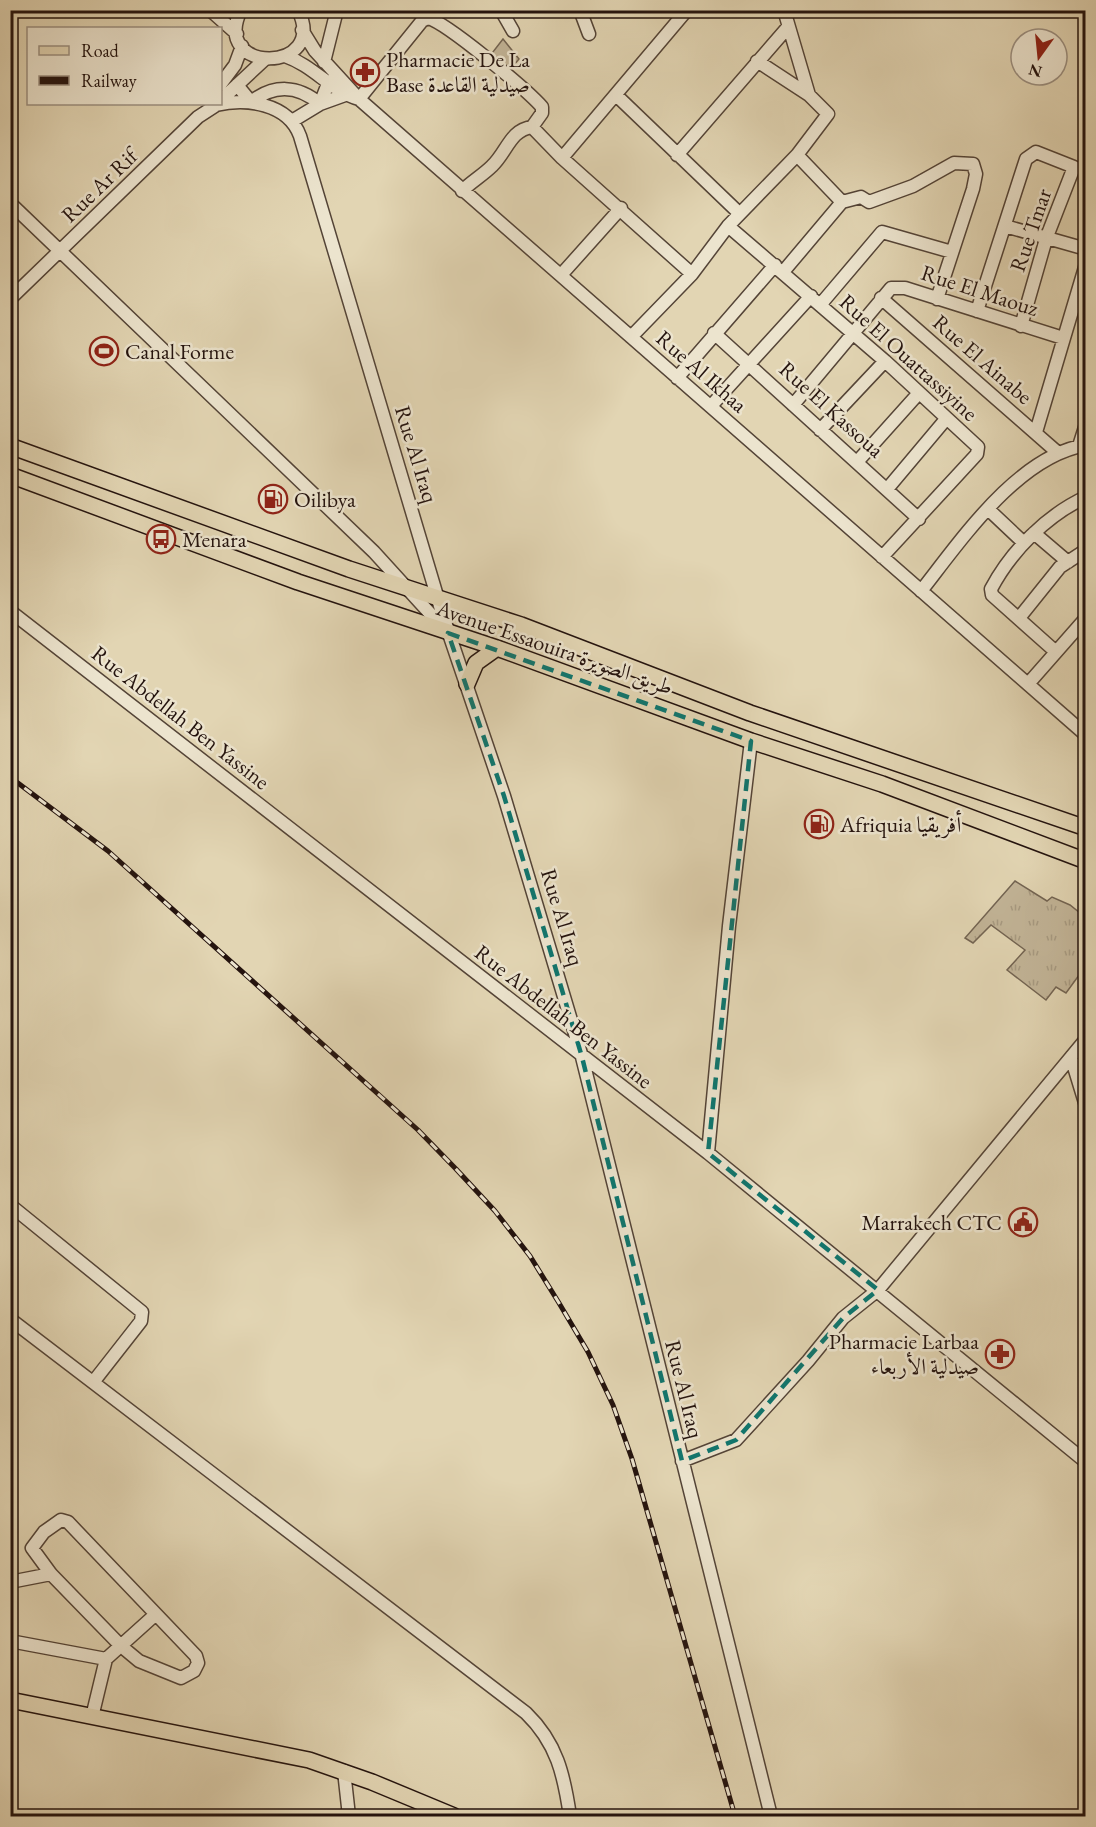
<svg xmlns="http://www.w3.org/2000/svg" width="1096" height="1827" font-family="'EB Garamond',Amiri,serif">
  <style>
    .grass { fill: url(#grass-tufts); stroke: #736452; stroke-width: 1.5 }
    .park { fill: #c2b497; stroke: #736452; stroke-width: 1.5 }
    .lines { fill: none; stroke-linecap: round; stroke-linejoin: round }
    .minor-casing { stroke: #544437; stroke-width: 15 }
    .major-casing { stroke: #24130e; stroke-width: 18 }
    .minor { stroke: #ece4ce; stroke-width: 12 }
    .major { stroke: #e2d5b3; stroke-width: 15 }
    .rail-casing { stroke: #24130e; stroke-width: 5 }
    .rail { stroke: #ece4ce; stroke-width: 3; stroke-dasharray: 9; stroke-linecap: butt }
    .marked { fill: none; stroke: #0f766e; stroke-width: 4.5; stroke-dasharray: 12 8; stroke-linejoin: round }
    .labels { text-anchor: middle; stroke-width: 5; stroke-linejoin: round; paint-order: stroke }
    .poi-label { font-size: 22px; fill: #24130e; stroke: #ece4ce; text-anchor: start }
    .street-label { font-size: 22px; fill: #24130e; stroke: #ece4ce }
  </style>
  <defs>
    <pattern id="grass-tufts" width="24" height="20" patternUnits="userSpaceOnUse" patternTransform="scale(1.5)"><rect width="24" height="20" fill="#c2b497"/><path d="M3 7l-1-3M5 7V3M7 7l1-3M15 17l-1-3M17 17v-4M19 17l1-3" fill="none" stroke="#a79a81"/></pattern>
  </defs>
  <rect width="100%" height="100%" fill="#e2d5b3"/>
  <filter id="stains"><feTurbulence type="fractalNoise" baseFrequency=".00333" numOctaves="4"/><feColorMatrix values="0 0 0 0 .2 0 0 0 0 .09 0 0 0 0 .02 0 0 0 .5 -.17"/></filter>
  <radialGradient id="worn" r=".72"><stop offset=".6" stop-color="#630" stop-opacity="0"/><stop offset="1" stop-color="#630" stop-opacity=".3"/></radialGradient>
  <path class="grass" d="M1015 881 1047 901 1052 897 1070 905 1085 917V967L1066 993 1056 987 1046 1000 1007 970 1025 950 991 925 973 943 965 938Z"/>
  <path class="park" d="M503 39 519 59 508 72 489 57Z"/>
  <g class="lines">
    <g class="minor-casing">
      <path id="minor" d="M210 10 237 34
        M241 10C209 75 330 74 298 10
        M501 10 513 31
        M580 10 589 34
        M302 30 315 51 359 99 1086 735
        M285 56C314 66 331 91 359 99
        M757 61 809 95
        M324 62 337 10
        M220 85 235 65 242 46
        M237 85 251 102C274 84 298 85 320 104L329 81
        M616 95 739 213
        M359 99 422 21 428 18C447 23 527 90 542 107V113L532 127C510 130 507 152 492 166 483 175 471 182 462 191
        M220 101 264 60
        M216 105C246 98 288 103 300 136L443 616 504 796 582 1057 771 1816
        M292 121 320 104 345 95
        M532 127 562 158 692 274
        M677 155 788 27
        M797 155 842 202
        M562 158 687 10
        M842 202 861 197 869 202 913 186 954 163 973 164 976 174 973 189 937 299
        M10 203 374 552 445 630
        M728 226 885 361 978 447 977 454 882 557
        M1005 226 1086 249
        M783 272 842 202
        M561 275 621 208
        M881 298 1057 452
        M10 299 198 117 218 104
        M820 305 882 232 952 252
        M977 311 1026 159 1036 152 1074 167 1046 239 1021 326
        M714 333 919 519
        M631 337 692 274 728 226 797 155 828 114 809 95 784 10
        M677 378 775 265
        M793 405 891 288H905L1063 338
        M711 406 811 296
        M820 430 885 361
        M1036 432 1086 264
        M1079 446 1086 424
        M857 462 918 394
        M888 488 946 419
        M989 510 1024 543
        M1034 533 1068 562
        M921 591C962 539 1018 456 1086 445
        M10 611 708 1153 1086 1462
        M1019 618 1060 567 1086 550
        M1056 652 992 595 991 589C1011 551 1047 515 1086 497
        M1028 684 1086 618
        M1071 1057 1086 1106
        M708 1153 729 926 751 741
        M10 1170V1174
        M10 1205 142 1312 141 1321 94 1381
        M10 1319 526 1713C557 1743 564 1775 570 1816
        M682 1461 736 1440 808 1361 843 1318 878 1290 1086 1039
        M61 1520 68 1522 196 1656 198 1663 194 1671 181 1678 139 1661 121 1646 51 1574 32 1548 44 1532Z
        M10 1582 51 1574
        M10 1641 106 1659
        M92 1717 106 1659 156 1614
        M344 1771 349 1816"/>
    </g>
    <g class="major-casing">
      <path id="major" d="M10 446 349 569 521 625 750 713 1086 828
        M10 475 298 582 497 648 751 741 882 784 1086 861
        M467 684 476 663 497 648
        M10 1700 309 1760 372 1782 454 1816"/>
    </g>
    <use href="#minor" class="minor"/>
    <use href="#major" class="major"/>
    <g class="rail-casing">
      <path id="rail" d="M10 777 108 851 418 1130 456 1169 495 1211 530 1256 559 1303 588 1352 613 1405 632 1459 735 1816"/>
    </g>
    <use href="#rail" class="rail"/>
  </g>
  <path class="marked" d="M448 633 751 741 708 1153 878 1290 843 1318 736 1440 682 1461 582 1057 504 796Z"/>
  <defs>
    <g id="pharmacy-ring" transform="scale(1.5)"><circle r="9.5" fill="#ece4ce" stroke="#8f2418" stroke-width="1.5"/><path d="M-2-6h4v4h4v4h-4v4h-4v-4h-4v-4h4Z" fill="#8f2418"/></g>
    <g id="stadium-ring" transform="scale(1.5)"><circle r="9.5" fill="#ece4ce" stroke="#8f2418" stroke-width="1.5"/><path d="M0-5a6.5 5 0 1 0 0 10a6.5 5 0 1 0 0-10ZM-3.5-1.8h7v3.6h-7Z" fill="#8f2418"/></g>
    <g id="fuel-ring" transform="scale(1.5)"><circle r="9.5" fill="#ece4ce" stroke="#8f2418" stroke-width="1.5"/><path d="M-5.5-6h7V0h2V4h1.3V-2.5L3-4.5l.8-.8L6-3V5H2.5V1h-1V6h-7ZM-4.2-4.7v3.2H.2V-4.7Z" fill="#8f2418"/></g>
    <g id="bus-ring" transform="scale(1.5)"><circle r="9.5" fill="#ece4ce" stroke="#8f2418" stroke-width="1.5"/><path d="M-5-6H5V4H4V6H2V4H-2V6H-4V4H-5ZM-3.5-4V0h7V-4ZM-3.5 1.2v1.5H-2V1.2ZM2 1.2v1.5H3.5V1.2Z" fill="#8f2418"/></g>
    <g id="civic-ring" transform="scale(1.5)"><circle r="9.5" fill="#ece4ce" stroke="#8f2418" stroke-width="1.5"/><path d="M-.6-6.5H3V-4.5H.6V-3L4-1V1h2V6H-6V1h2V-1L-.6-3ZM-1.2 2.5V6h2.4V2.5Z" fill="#8f2418"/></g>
  </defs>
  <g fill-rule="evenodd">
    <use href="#pharmacy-ring" x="365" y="72"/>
    <use href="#stadium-ring" x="104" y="351"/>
    <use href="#fuel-ring" x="273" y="499"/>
    <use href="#bus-ring" x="161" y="539"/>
    <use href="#fuel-ring" x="819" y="824"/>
    <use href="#civic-ring" x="1023" y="1222"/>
    <use href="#pharmacy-ring" x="1000" y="1354"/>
  </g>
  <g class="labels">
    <g class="poi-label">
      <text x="386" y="67">Pharmacie De La<tspan x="386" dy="25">Base صيدلية القاعدة</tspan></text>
      <text x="125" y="359">Canal Forme</text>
      <text x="294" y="507">Oilibya</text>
      <text x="182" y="547">Menara</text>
      <text x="840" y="832">Afriquia أفريقيا</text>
      <text x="1002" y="1230" text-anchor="end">Marrakech CTC</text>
      <text x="979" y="1349" text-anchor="end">Pharmacie Larbaa<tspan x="979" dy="25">صيدلية الأربعاء</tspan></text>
    </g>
    <g class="street-label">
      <text transform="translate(99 185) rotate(-44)" y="8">Rue Ar Rif</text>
      <text transform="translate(1030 230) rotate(-71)" y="8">Rue Tmar</text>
      <text transform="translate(980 290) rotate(18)" y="8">Rue El Maouz</text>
      <text transform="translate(909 357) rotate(42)" y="8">Rue El Ouattassiyine</text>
      <text transform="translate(983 359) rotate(41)" y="8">Rue El Ainabe</text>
      <text transform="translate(702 371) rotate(41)" y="8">Rue Al Ikhaa</text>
      <text transform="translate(832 409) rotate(42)" y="8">Rue El Kassoua</text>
      <text transform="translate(417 454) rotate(73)" y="8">Rue Al Iraq</text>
      <text transform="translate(555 647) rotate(19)" y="8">Avenue Essaouira طريق الصويرة</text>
      <text transform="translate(181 717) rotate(38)" y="8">Rue Abdellah Ben Yassine</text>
      <text transform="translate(563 917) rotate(73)" y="8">Rue Al Iraq</text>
      <text transform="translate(564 1016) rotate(38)" y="8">Rue Abdellah Ben Yassine</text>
      <text transform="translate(685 1389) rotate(76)" y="8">Rue Al Iraq</text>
    </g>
  </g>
  <rect width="1096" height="1827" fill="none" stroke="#e2d5b3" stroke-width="36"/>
  <rect x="12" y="12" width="1072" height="1803" fill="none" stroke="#24130e" stroke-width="3"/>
  <rect x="18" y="18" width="1060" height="1791" fill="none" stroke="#24130e" stroke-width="1.5"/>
  <rect x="27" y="27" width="195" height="78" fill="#ece4ce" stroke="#9c9081" stroke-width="1.5"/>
  <rect x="39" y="46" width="30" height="9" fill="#e2d5b3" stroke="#9c9081" stroke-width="1.5"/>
  <text x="81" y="57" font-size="18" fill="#24130e">Road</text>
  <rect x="39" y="76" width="30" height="9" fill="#24130e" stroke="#9c9081" stroke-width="1.5"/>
  <text x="81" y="87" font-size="18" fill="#24130e">Railway</text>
  <g transform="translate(1039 57) rotate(195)"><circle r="28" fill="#ece4ce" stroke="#9c9081" stroke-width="1.5"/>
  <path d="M0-4.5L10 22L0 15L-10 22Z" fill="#8f2418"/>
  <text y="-9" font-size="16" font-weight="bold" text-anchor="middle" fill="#24130e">N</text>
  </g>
  <rect width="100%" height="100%" filter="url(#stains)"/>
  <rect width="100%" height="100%" fill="url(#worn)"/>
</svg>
